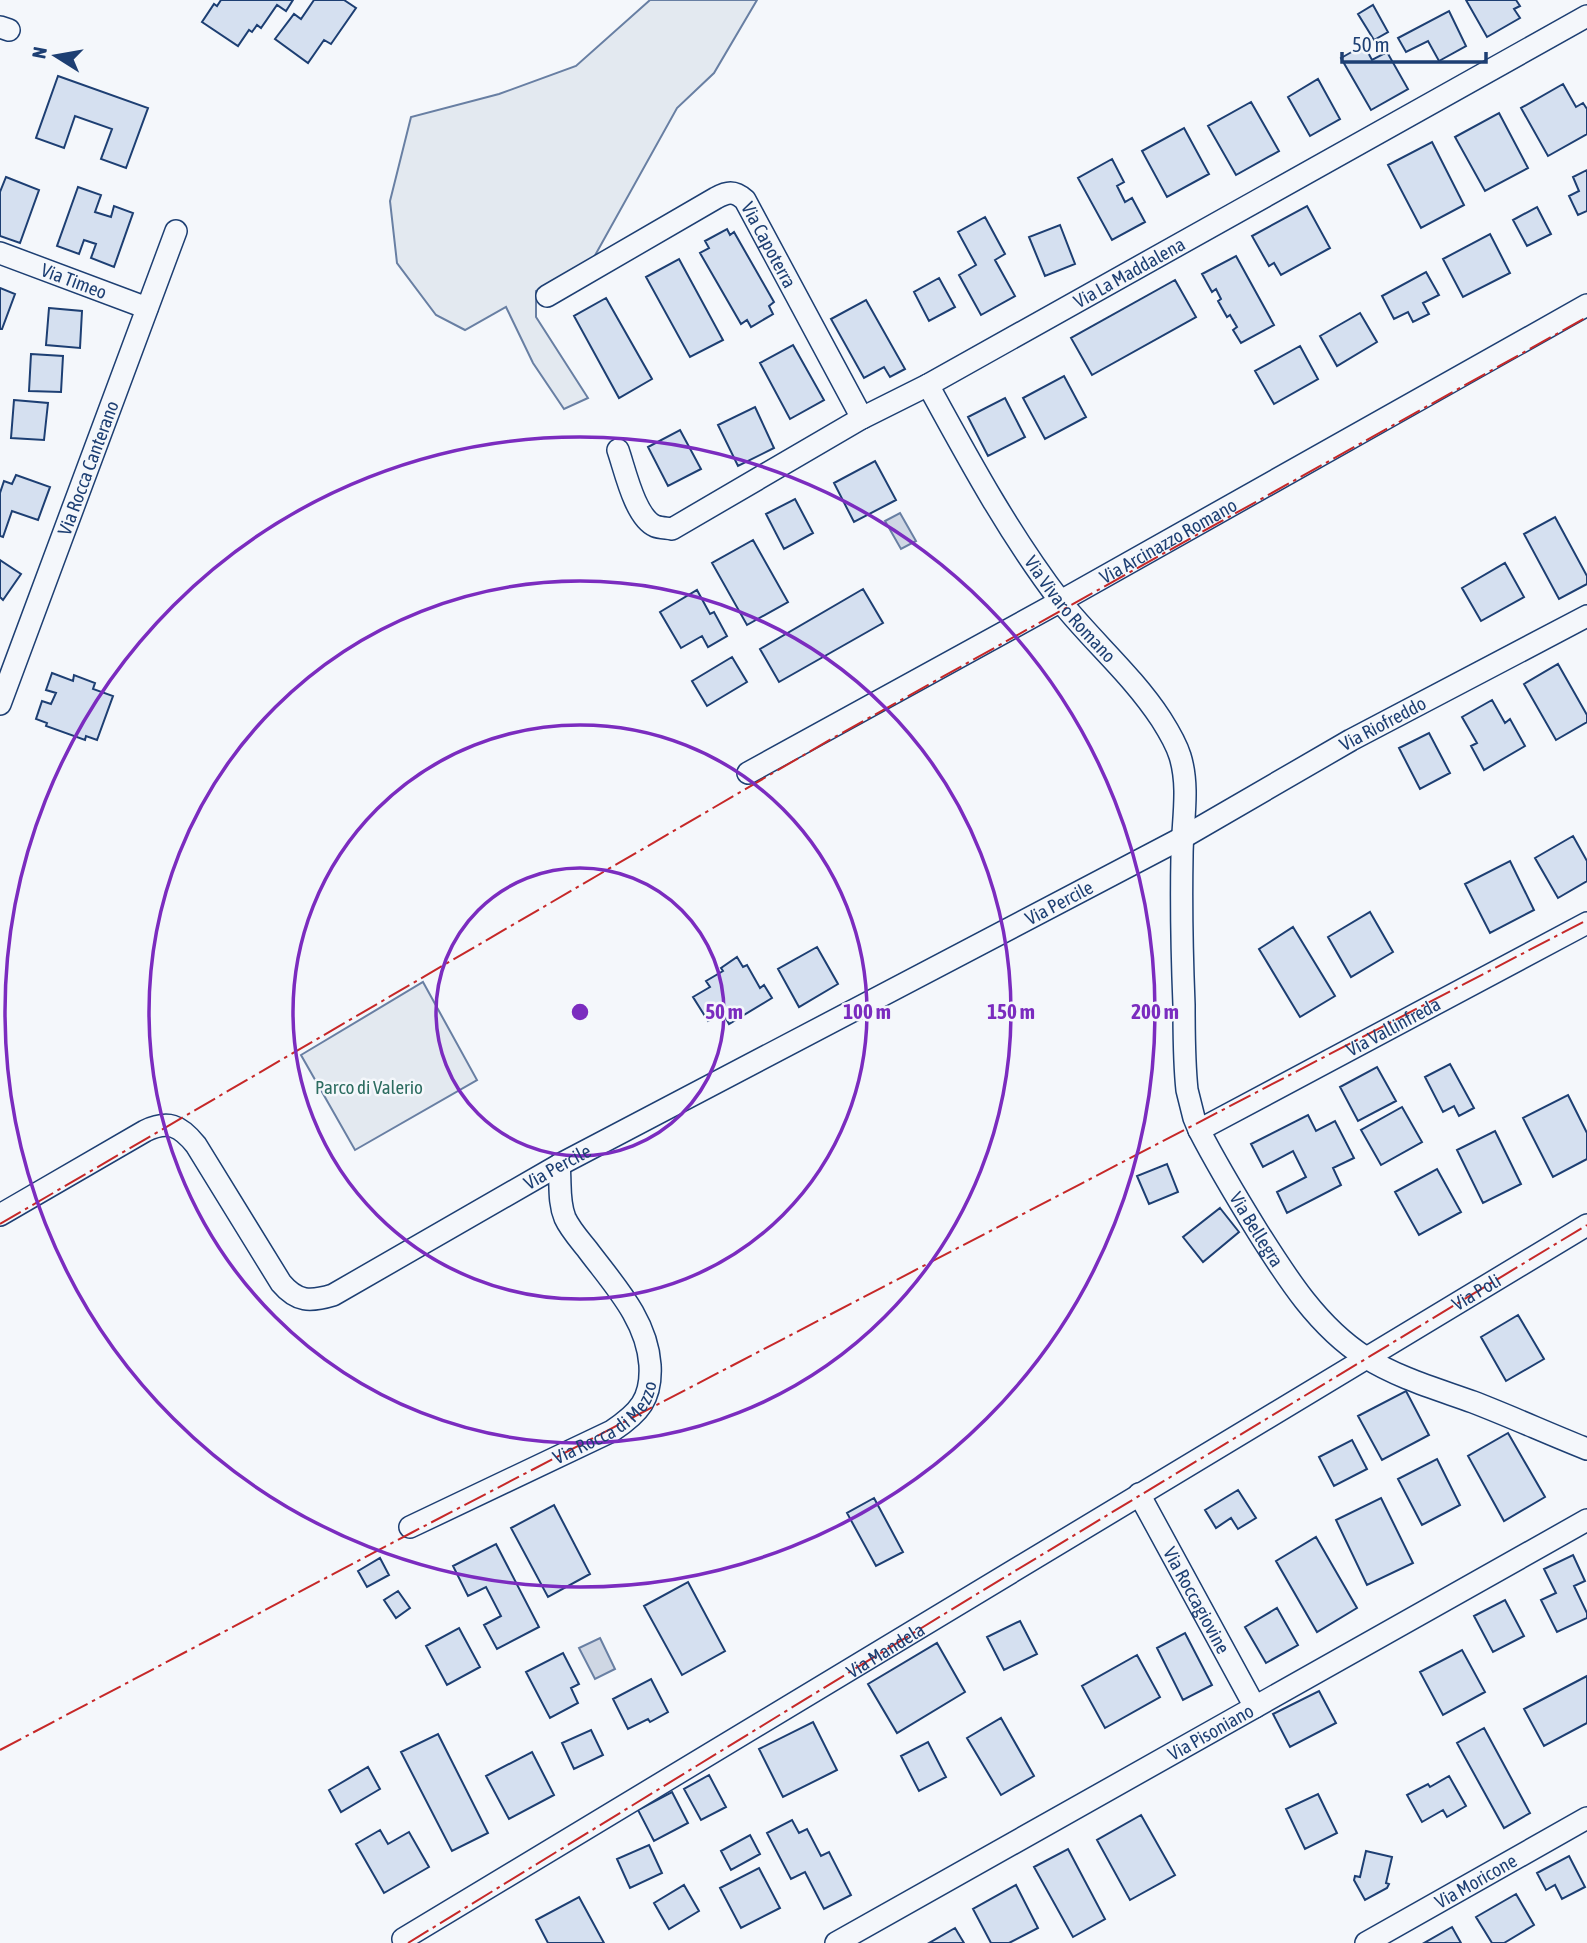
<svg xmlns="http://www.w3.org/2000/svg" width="1587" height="1943" font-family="'Asap Condensed',sans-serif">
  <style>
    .green { fill: #e3e9f0; stroke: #687fa3; stroke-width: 2 }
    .water { fill: #cfd7e4; stroke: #687fa3; stroke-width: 2 }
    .building { fill: #d5e0f0; stroke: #1d3f73; stroke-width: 2 }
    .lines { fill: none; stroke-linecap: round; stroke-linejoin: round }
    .minor-casing { stroke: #1d3f73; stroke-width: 24 }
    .minor { stroke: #f4f7fb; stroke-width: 21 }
    .power { stroke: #c62828; stroke-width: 2; stroke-dasharray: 24 5 3.5 5; stroke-linecap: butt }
    .ring { fill: none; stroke: #7b2cbf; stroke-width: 3.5 }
    .labels { text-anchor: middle; stroke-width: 5; stroke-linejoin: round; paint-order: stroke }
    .street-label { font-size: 19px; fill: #1d3f73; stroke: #f4f7fb }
    .park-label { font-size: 19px; fill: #2c6c60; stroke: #f4f7fb }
    .centre { fill: #7b2cbf; stroke: #f4f7fb; stroke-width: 3.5 }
    .ring-label { font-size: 21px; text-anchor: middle; font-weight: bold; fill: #7b2cbf; stroke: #f4f7fb; stroke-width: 5; stroke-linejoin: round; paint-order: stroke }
  </style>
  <rect width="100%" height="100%" fill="#f4f7fb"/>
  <path class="green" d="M650 0H757L714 73 677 108 593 259 536 291V317L588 398 564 409 533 363 506 307 465 330 436 315 397 263 390 201 411 117 499 94 576 66Z
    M423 982 477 1080 355 1150 301 1055Z"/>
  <path class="water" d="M900 513 916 541 901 549 885 521Z
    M600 1638 615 1669 595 1679 579 1648Z"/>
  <path class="building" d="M221 0H293L286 11 277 5 261 28 257 25 252 32 249 30 238 46 202 22 214 4 217 6Z
    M314 0H344L356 8 331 44 324 40 308 63 275 39 294 14 301 19Z
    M1466 0H1516L1520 6 1514 9 1520 18 1487 37Z
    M1373 5 1388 32 1374 40 1358 14Z
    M1449 11 1466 46 1439 61 1428 41 1406 52 1398 38Z
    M1364 45 1372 60 1387 52 1408 89 1371 110 1341 58Z
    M58 76 148 108 126 168 101 159 112 129 75 116 64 148 36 138Z
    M1318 79 1340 119 1310 136 1288 97Z
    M1563 84 1576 107 1583 103 1587 109V134L1548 156 1521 108Z
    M1251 102 1279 151 1236 175 1208 126Z
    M1499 113 1528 168 1485 191 1455 137Z
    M1184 128 1209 174 1167 197 1142 151Z
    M1432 142 1464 205 1421 228 1388 165Z
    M1112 159 1124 182 1117 186 1125 202 1132 198 1145 222 1112 240 1078 178Z
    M1587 170V211L1578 215 1569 196 1579 191 1573 177Z
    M6 177 39 190 20 243 0 236V192Z
    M78 187 101 195 95 212 111 217 114 206 133 213 114 267 91 258 96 244 84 240 79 254 57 246Z
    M1307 206 1330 248 1281 275 1274 263 1269 266 1252 236Z
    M1537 207 1551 234 1527 246 1513 220Z
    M985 217 1005 254 995 260 1015 296 981 315 959 275 976 265 958 232Z
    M1060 225 1075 264 1045 276 1029 237Z
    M727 229 730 235 734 232 774 302 769 306 773 314 751 327 747 320 741 324 700 253 709 248 705 241Z
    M1490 234 1510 273 1463 297 1443 259Z
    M1236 256 1274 325 1241 343 1233 330 1237 327 1230 315 1227 317 1218 301 1221 299 1216 289 1212 292 1202 274Z
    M679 259 723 340 690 357 646 277Z
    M1426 272 1439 295 1423 303 1429 314 1413 322 1408 312 1394 319 1382 296Z
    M939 278 955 307 929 321 914 292Z
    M1175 280 1196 317 1092 375 1071 338Z
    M0 288 15 294 2 329H0Z
    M606 298 652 379 619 398 574 316Z
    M866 300 905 369 890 377 884 367 864 378 831 319Z
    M49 308 82 311 80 348 46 345Z
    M1360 313 1377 342 1337 366 1320 336Z
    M793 345 824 400 790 419 760 363Z
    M1300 346 1318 379 1274 404 1255 371Z
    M31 354 63 356 61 392 29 391Z
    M1064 376 1086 417 1045 439 1023 398Z
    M1005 398 1025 437 988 456 968 417Z
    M14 400 48 403 44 440 11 438Z
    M755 407 774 448 738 466 718 425Z
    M680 430 701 469 668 486 648 447Z
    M875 461 896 500 854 522 834 483Z
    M16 475 50 487 38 520 12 511 3 537 0 536V493L4 481 12 484Z
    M795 499 813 533 784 549 766 514Z
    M1555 517 1587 576V584L1559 599 1524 534Z
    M753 540 788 602 747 625 712 563Z
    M0 560 21 574 3 600 0 597Z
    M1505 563 1524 597 1481 621 1462 588Z
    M863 589 883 623 779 682 760 649Z
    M697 590 710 614 714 612 727 636 708 647 702 636 681 648 660 612Z
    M732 657 747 682 707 706 692 681Z
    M1558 664 1587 715V722L1556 740 1524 684Z
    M52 673 73 681 74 675 95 683 93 689 113 696 97 740 86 736 85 740 46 726 47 723 36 719 42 701 51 704 56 693 46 690Z
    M1492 700 1505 723 1510 719 1525 746 1484 770 1471 746 1477 743 1462 717Z
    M1429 733 1450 773 1420 789 1399 748Z
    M1573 836 1587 861V881L1558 898 1535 858Z
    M1510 861 1534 910 1490 933 1465 884Z
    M1370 912 1393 952 1351 977 1328 937Z
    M1293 927 1335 996 1300 1017 1259 949Z
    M817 947 838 984 799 1007 778 969Z
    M737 957 743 967 747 965 760 988 764 985 772 998 729 1024 723 1013 708 1021 693 997 710 987 706 981 723 971 721 968Z
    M1450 1064 1474 1108 1459 1116 1454 1106 1443 1112 1425 1077Z
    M1377 1067 1396 1101 1358 1121 1340 1087Z
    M1568 1095 1587 1133V1159L1553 1177 1523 1118Z
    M1402 1107 1422 1142 1381 1165 1361 1130Z
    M1308 1115 1316 1131 1335 1121 1354 1158 1333 1168 1341 1185 1287 1213 1277 1192 1306 1177 1293 1151 1263 1167 1251 1144Z
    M1495 1131 1521 1184 1483 1203 1457 1150Z
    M1167 1164 1178 1192 1149 1204 1137 1176Z
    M1437 1169 1461 1212 1419 1235 1395 1192Z
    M1220 1208 1239 1232 1203 1262 1183 1237Z
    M1518 1315 1544 1359 1506 1381 1481 1337Z
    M1406 1391 1429 1435 1382 1460 1358 1416Z
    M1508 1433 1545 1497 1504 1521 1468 1456Z
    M1352 1440 1367 1469 1334 1486 1319 1457Z
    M1437 1459 1460 1505 1422 1525 1398 1479Z
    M1238 1490 1256 1518 1238 1529 1231 1518 1216 1528 1205 1510Z
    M874 1498 903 1552 876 1566 847 1513Z
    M1381 1498 1413 1563 1367 1585 1336 1520Z
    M554 1505 590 1574 548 1597 511 1528Z
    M1316 1537 1357 1608 1317 1632 1276 1561Z
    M496 1544 539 1627 497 1649 484 1625 501 1616 486 1587 468 1596 453 1566Z
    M1573 1555 1585 1581 1574 1586 1587 1613V1618L1557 1632 1541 1600 1556 1593 1544 1569Z
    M380 1558 389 1575 367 1587 358 1571Z
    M688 1582 725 1651 682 1675 644 1606Z
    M398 1591 410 1608 396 1618 384 1600Z
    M1505 1600 1524 1636 1493 1652 1474 1616Z
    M1277 1608 1298 1645 1266 1663 1245 1627Z
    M1020 1621 1037 1654 1004 1670 987 1637Z
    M459 1628 480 1667 447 1685 426 1646Z
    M1185 1633 1212 1685 1183 1700 1157 1648Z
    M937 1643 965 1692 897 1733 868 1684Z
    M1462 1650 1485 1692 1443 1715 1420 1672Z
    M563 1653 579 1684 571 1688 578 1703 550 1718 526 1672Z
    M1137 1655 1160 1697 1105 1728 1082 1686Z
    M1587 1676V1723L1544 1746 1524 1709Z
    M651 1679 668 1712 650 1722 648 1719 628 1729 613 1699Z
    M1319 1691 1336 1723 1290 1747 1273 1714Z
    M1001 1718 1034 1776 1001 1795 967 1738Z
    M813 1722 837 1770 783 1797 759 1749Z
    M1484 1728 1530 1813 1504 1828 1457 1743Z
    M591 1730 603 1755 574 1769 562 1743Z
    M438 1734 488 1833 452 1851 401 1752Z
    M928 1742 946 1777 919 1791 901 1756Z
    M532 1752 554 1795 509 1819 486 1776Z
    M368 1767 380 1789 341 1812 329 1790Z
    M709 1775 726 1807 701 1820 684 1789Z
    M1449 1776 1466 1806 1447 1817 1443 1810 1422 1822 1407 1795 1428 1784 1430 1787Z
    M672 1792 688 1823 654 1841 638 1810Z
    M1318 1794 1337 1833 1305 1849 1286 1809Z
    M1141 1815 1175 1875 1130 1900 1097 1840Z
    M792 1820 799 1833 807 1829 821 1856 829 1852 851 1895 824 1909 805 1872 791 1879 767 1833Z
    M380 1830 388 1844 409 1832 429 1867 384 1893 356 1844Z
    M750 1835 760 1854 731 1870 721 1851Z
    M649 1845 662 1873 630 1888 617 1859Z
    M1068 1849 1105 1919 1073 1937 1034 1867Z
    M1366 1851 1392 1857 1386 1883 1389 1884 1387 1888 1365 1900 1354 1880 1355 1876 1360 1877Z
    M1569 1856 1585 1887 1562 1899 1555 1885 1546 1890 1537 1873Z
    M759 1868 780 1908 741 1928 720 1888Z
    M684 1885 699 1911 669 1929 654 1903Z
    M1016 1885 1038 1928 1009 1943H991L973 1909Z
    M1516 1894 1534 1925 1504 1943H1492L1476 1917Z
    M579 1897 604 1943H548L536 1920Z
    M1452 1927 1461 1943H1424Z
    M955 1928 964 1943H929Z"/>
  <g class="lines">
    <g class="minor-casing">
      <g id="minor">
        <path d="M0 27 9 30"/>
        <path id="s1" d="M0 253 147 308"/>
        <path id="s2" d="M547 296 716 198C727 192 734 190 745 200L862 418"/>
        <path id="s3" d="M928 385C969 460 1009 534 1061 602 1093 642 1132 675 1161 719 1168 730 1176 743 1180 756 1190 788 1182 824 1182 856 1181 906 1182 955 1184 1005 1184 1033 1184 1062 1187 1090L1194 1118 1199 1130C1217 1165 1237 1198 1258 1232 1287 1278 1318 1327 1365 1357 1398 1378 1437 1389 1473 1402 1512 1417 1549 1434 1587 1449"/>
        <path id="s4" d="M618 450C625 470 635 517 655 526 660 528 667 528 672 529L862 418 928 385 1587 16"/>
        <path id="s5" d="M0 704 176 231"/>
        <path id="s6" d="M748 773 1061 601 1587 305"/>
        <path id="s7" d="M1199 1130 1587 923"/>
        <path id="s8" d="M0 1215 145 1131C168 1120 180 1125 196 1145L281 1283C297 1302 310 1302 333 1295L559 1165 1182 838 1351 740 1587 616"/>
        <path id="s9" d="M1139 1494 1255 1707"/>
        <path id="s10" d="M410 1527 612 1431C639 1413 652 1399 650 1365 647 1319 613 1284 587 1249 579 1239 570 1229 565 1218 558 1201 561 1183 559 1165"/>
        <path d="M403 1939 1587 1225"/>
        <path id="s11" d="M836 1943 1587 1520"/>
        <path id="s12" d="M1366 1943 1587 1818"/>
      </g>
    </g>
    <use href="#minor" class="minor"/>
    <g class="power">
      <path d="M0 1224 833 738 1587 317"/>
      <path d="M0 1750 411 1533 1587 920"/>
      <path id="s13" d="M408 1943 972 1597 1587 1225"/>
    </g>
  </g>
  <g class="ring">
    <circle cx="580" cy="1012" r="144"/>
    <circle cx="580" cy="1012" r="287"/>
    <circle cx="580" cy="1012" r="431"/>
    <circle cx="580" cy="1012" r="575"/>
  </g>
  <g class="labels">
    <g class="street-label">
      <text dy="7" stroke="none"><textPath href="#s2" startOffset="278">Via Capoterra</textPath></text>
      <text dy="7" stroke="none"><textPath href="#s4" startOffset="628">Via La Maddalena</textPath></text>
      <text dy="7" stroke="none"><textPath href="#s1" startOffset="79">Via Timeo</textPath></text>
      <text dy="7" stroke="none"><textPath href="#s5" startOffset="252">Via Rocca Canterano</textPath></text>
      <text dy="7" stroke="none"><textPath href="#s6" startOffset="480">Via Arcinazzo Romano</textPath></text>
      <text dy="7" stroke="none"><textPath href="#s3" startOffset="266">Via Vivaro Romano</textPath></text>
      <text dy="7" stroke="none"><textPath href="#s8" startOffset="1642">Via Riofreddo</textPath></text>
      <text dy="7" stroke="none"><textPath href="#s8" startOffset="1272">Via Percile</textPath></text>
      <text dy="7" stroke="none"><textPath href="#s7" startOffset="220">Via Vallinfreda</textPath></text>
      <text dy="7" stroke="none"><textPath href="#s8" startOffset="705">Via Percile</textPath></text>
      <text dy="7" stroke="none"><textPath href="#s3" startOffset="942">Via Bellegra</textPath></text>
      <text dy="7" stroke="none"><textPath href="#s13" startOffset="1251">Via Poli</textPath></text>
      <text dy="7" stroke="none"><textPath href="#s10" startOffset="224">Via Rocca di Mezzo</textPath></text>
      <text dy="7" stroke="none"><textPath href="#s9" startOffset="121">Via Roccagiovine</textPath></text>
      <text dy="7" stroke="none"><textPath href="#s13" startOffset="560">Via Mandela</textPath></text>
      <text dy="7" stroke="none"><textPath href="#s11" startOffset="430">Via Pisoniano</textPath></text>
      <text dy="7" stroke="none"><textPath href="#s12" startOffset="126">Via Moricone</textPath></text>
    </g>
    <g class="park-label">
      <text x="369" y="1094">Parco di Valerio</text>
    </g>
  </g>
  <circle cx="580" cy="1012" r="10" class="centre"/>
  <g class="ring-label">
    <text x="724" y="1019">50 m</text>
    <text x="867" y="1019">100 m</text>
    <text x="1011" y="1019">150 m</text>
    <text x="1155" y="1019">200 m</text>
  </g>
  <g transform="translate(56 56) rotate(281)" stroke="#f4f7fb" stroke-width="5" paint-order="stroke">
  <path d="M0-5L12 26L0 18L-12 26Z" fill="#1d3f73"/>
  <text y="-10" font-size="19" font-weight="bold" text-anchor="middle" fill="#1d3f73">N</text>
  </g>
  <path d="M1342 52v10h144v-10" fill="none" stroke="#1d3f73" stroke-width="3.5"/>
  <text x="1352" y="52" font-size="21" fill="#1d3f73" stroke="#f4f7fb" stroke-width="5" paint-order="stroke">50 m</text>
</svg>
